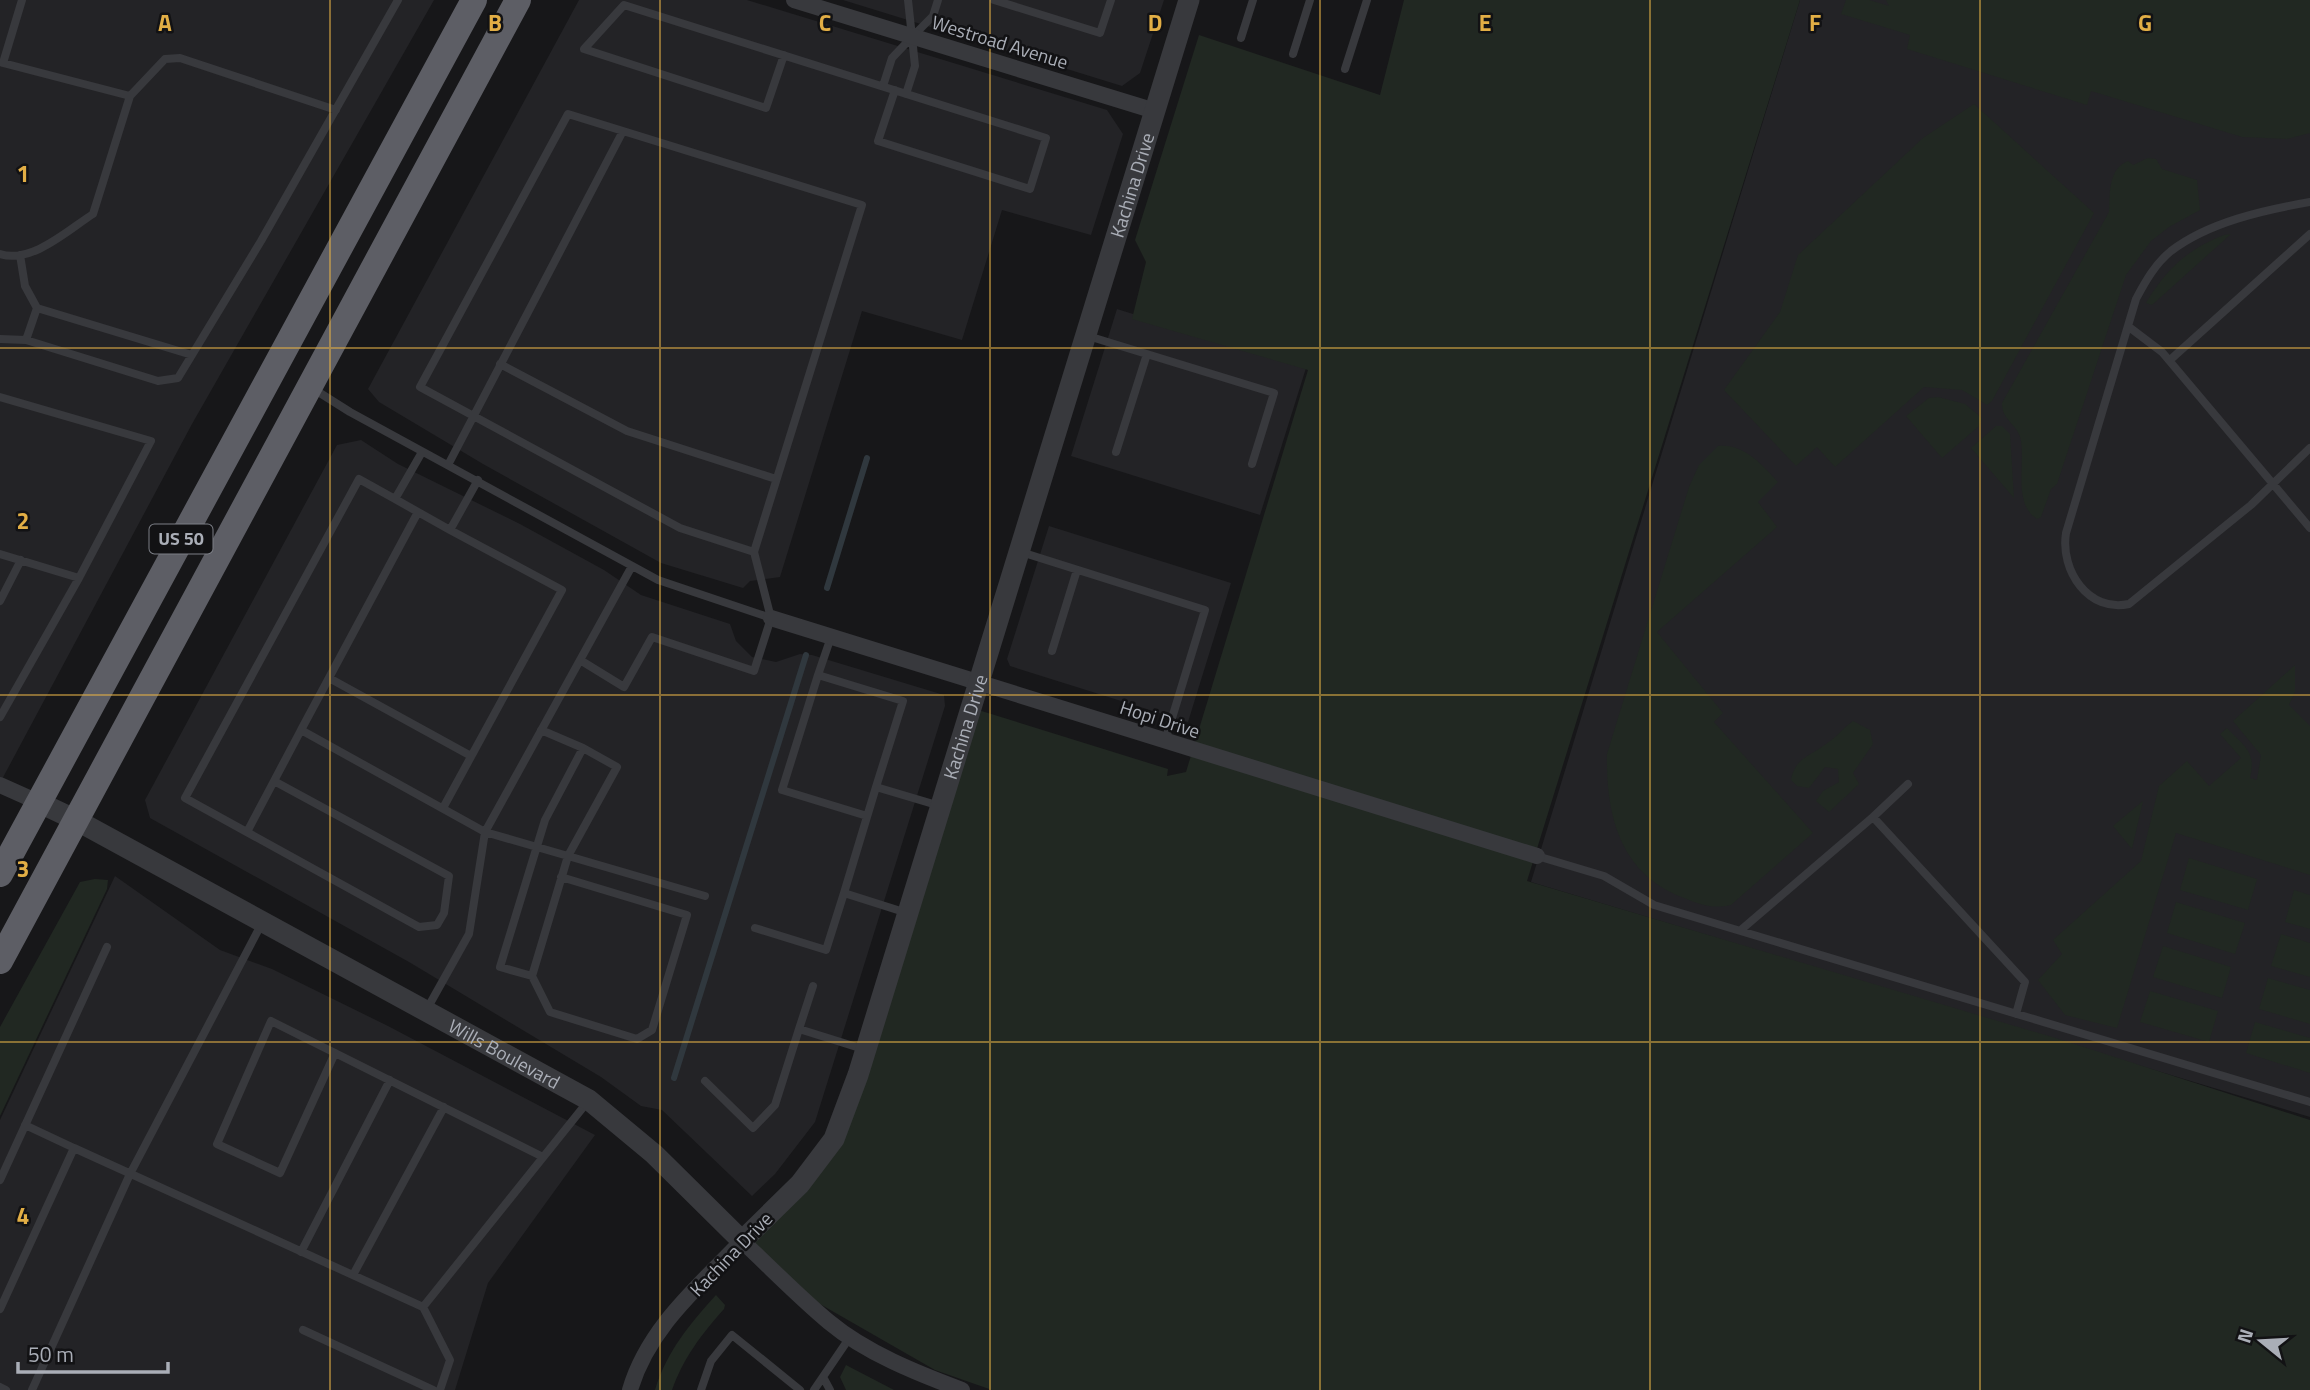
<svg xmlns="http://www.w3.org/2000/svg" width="2310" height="1390" font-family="'Titillium Web',sans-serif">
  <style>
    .built { fill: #232326 }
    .green { fill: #212822 }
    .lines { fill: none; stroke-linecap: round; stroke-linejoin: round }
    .stream { stroke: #30383e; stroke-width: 6 }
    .service { stroke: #38393d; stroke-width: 8 }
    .minor { stroke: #38393d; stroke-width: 16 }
    .tertiary { stroke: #38393d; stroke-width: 21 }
    .trunk { stroke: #5d5e65; stroke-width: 26 }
    .grid { fill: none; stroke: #e2ae45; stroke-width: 2; stroke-opacity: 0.55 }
    .labels { text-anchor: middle; stroke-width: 5; stroke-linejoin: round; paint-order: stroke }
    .shield { fill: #121214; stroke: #7c7f86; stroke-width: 2 }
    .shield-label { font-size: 18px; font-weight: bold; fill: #aaaeb7 }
    .street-label { font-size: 19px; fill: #aaaeb7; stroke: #121214 }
    .grid-label { font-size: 23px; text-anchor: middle; font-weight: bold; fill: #e2ae45; stroke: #121214; stroke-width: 5; stroke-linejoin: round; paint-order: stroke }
  </style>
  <rect width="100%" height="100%" fill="#171719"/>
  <path class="built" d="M0 0H434L192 424 0 783Z
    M579 0H747L1107 110 1123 134 1091 235 1002 210 962 340 862 311 780 577 750 581 743 588 661 563 483 464 379 402 368 389Z
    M843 0H1164L1140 73 1122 86Z
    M1800 0H2310V1117L1531 882Z
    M1117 309 1306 368 1260 515 1071 456Z
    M361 440 398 464 520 524 604 570 641 595 730 624 736 641 752 657 776 662 800 654 812 655 944 695 945 706 815 1122 775 1174 752 1196 662 1110 641 1106 601 1077 409 962 150 818 145 800 337 445Z
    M1049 526 1231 583 1188 722 1010 666 1007 659Z
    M115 876 220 950 272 969 388 1026 595 1135 488 1283 455 1390H0V1120Z"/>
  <path class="green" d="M1404 0H1800L1527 881 2062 1040 2310 1120V1390H992L935 1370 806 1296 754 1242 823 1152 975 709 1168 769 1167 776 1186 772 1308 370 1132 319 1146 262 1135 240 1199 35 1380 95Z
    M1846 0H1869L1889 6 1886 0H2310V133L2287 139 2242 137 2091 91 2087 105 1907 49 1910 35 1841 14Z
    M1974 104 2094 213 1992 401 1987 405 1962 390 1924 387 1835 467 1817 447 1796 466 1724 390 1780 312 1798 255 1923 138Z
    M2148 158 2156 159 2162 169 2197 180 2200 210 2169 227 2151 241 2126 275 2057 484 2051 489 2041 517 2037 519C2013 504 2025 465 2021 441 2019 425 2001 420 2002 403L2109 212C2110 193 2108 169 2128 161L2133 165Z
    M2224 235 2231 234 2152 305 2146 303C2166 269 2188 249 2224 235Z
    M1938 397 1965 404 1982 418 1979 426 1942 458 1906 416 1929 398Z
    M1996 426H2002L2010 434 2014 498 1971 448Z
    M1718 446C1745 444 1761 464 1778 482L1758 502 1777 527 1657 632 1723 713 1714 722 1813 833 1731 905C1713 909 1701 905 1684 898 1620 874 1606 816 1607 754L1689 487 1699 465Z
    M2295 665V692L2289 705 2310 726V875L2176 833 2117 1028 2065 1015 2038 980 2062 954 2053 940 2141 861 2159 786 2187 761 2209 786 2241 758 2220 734 2227 728C2243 745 2257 752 2250 778L2257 780 2261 755 2233 721Z
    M1853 721 1870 730 1873 744 1853 773 1859 784 1829 812 1816 801 1823 791 1839 782 1838 769 1825 767 1809 788 1797 786 1791 780C1795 758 1810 756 1826 744 1836 738 1843 728 1853 721Z
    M2143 801 2132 849 2113 826Z
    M2189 858 2257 879 2248 910 2180 890Z
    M95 879 108 880 107 889 0 1116V1027L80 882Z
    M2294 890 2310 895V929L2285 922Z
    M2176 902 2245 923 2235 954 2167 933Z
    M2281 934 2310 943V977L2271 966Z
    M2163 946 2231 967 2222 998 2153 977Z
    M2268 978 2310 990V1024L2259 1009Z
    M2150 991 2218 1011 2209 1042 2140 1022Z
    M2255 1022 2310 1038V1073L2246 1053Z
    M716 1295 725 1305 724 1309C701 1335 684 1357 672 1390H655C667 1351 689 1325 716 1295Z
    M846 1365 894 1390H846L840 1377Z"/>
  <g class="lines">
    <path class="stream" d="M827 588 867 458
      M674 1078 806 655"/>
    <path class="service" d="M22 0 3 63 130 96 165 59 180 58 336 110
      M908 0 912 37
      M994 0 1100 33 1111 0
      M912 37 933 16 938 0
      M1241 38 1253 0
      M1293 54 1310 0
      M784 55 766 108 584 49 624 5 1046 138 1030 189 878 141 895 90
      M1345 69 1367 0
      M883 86 892 58 912 37 915 66 906 94
      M623 131 568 114 420 387 680 528 754 552
      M2310 202C2264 210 2209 222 2171 251 2155 264 2145 282 2136 299L2066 533C2060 571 2089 613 2129 604L2251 505 2310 448
      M0 254C32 264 68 230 93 214L130 96
      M20 255 25 286 37 308
      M2129 327 2162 352 2310 528
      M1088 336 1274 393 1252 464
      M0 339 26 340
      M192 355 37 308 26 340 158 381 178 378 261 241 398 0
      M2170 360 2310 234
      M500 364 627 431 776 479
      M312 388 350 412 658 580 771 618
      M0 397 151 441 79 578 0 554
      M422 452 395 499 418 512 301 730 485 832 469 934 427 1009
      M1116 452 1147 354
      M448 465 623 131 862 205 754 552 771 618 754 671 652 637 624 687 580 660
      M418 512 450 530 478 480
      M1021 552 1205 610 1165 741
      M0 601 21 560
      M831 637 818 675 903 701 876 787 940 806
      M1052 651 1077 570
      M818 675 782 790 867 816
      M329 678 471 756
      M0 717 79 578
      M301 730 274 781 449 876 444 913 437 925 419 927 185 798 359 479 395 499
      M541 730 583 748
      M876 787 844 893 907 913
      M443 808 562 590 450 530
      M1873 817 1908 784
      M247 832 274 781
      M1537 856 1604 876 1654 905 2310 1102
      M561 877 687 915 652 1030 637 1039 550 1012 532 976 568 856 485 832 632 566
      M755 928 826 950 844 893
      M1742 929 1873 817 2025 982 2016 1014
      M532 976 500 967 545 820 583 748 617 767 568 856 705 896
      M799 1029 813 986
      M335 1053 280 1173 217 1144 271 1021 543 1157
      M705 1081 753 1128 775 1105 799 1029 863 1049
      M74 1148 423 1307 589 1100
      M0 1180 107 947
      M301 1252 390 1080
      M353 1275 444 1107
      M423 1307 450 1360 440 1390
      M0 1309 74 1148 25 1125
      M303 1330 433 1390
      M823 1377 830 1390
      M0 1387 6 1390
      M32 1390 130 1174 262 923
      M701 1390 711 1361 732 1335 800 1390
      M814 1390 850 1337"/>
    <path class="minor" d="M794 0 1155 111
      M771 618 1537 856
      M0 785 38 802
      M630 1390C648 1328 699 1286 742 1241 771 1268 799 1297 829 1322 866 1353 917 1373 962 1390"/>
    <path class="tertiary" id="s1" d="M38 802 76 820 589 1100 654 1154 742 1241 800 1184 834 1139 858 1075 1189 0"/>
    <path class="trunk" d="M0 874 474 0
      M0 961 518 0"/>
  </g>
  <path class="grid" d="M330 0V1390M660 0V1390M990 0V1390M1320 0V1390M1650 0V1390M1980 0V1390M0 348H2310M0 695H2310M0 1042H2310"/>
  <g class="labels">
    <rect class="shield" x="149.5" y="524.5" width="63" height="29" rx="5"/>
    <g class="shield-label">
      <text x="181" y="545">US 50</text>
    </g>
    <g class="street-label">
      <text transform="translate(1000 42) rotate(17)" y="7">Westroad Avenue</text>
      <text dy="7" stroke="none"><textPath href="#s1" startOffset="1972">Kachina Drive</textPath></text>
      <text transform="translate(1160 719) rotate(18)" y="7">Hopi Drive</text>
      <text dy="7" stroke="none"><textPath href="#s1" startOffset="1405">Kachina Drive</textPath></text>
      <text dy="7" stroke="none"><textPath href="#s1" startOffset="530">Wills Boulevard</textPath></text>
      <text transform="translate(731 1254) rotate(-46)" y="7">Kachina Drive</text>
    </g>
  </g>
  <g class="grid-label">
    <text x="165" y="31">A</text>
    <text x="495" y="31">B</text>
    <text x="825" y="31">C</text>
    <text x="1155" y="31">D</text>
    <text x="1485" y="31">E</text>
    <text x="1815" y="31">F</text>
    <text x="2145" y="31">G</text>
    <text x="23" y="182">1</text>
    <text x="23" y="529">2</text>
    <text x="23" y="877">3</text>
    <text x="23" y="1224">4</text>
  </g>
  <g transform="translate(2261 1341) rotate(288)" stroke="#121214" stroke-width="5" paint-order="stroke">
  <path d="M0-5L12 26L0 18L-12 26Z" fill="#aaaeb7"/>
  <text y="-10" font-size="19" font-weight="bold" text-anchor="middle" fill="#aaaeb7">N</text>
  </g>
  <path d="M18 1362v10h150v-10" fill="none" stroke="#aaaeb7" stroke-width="3.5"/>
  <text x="28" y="1362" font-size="21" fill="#aaaeb7" stroke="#121214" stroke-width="5" paint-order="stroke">50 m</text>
</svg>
